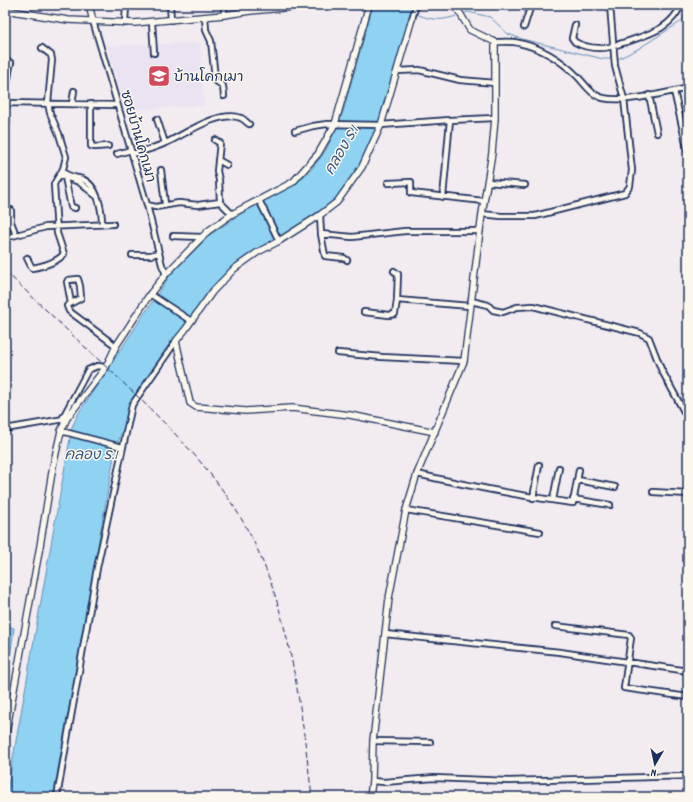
<svg xmlns="http://www.w3.org/2000/svg" width="693" height="802" font-family="Dekko,'Playpen Sans Thai',sans-serif">
  <style>
    .built { fill: #ebe3f2 }
    .water { fill: #8fd2f1; stroke: #6191b6 }
    .lines { fill: none; stroke-linecap: round; stroke-linejoin: round }
    .stream { stroke: #6191b6; stroke-width: 1 }
    .minor-casing { stroke: #1b2f5e; stroke-width: 8 }
    .tertiary-casing { stroke: #1b2f5e; stroke-width: 8 }
    .minor { stroke: #fbf7ec; stroke-width: 4.5 }
    .tertiary { stroke: #fbf7ec; stroke-width: 5.5 }
    .rail { stroke: #1b2f5e; stroke-width: 1; stroke-dasharray: 6 3; stroke-linecap: butt }
    .labels { text-anchor: middle; stroke-width: 3; stroke-linejoin: round; paint-order: stroke }
    .poi-label { font-size: 14px; fill: #1b2f5e; stroke: #fbf7ec; text-anchor: start }
    .street-label { font-size: 14px; fill: #1b2f5e; stroke: #fbf7ec }
    .water-label { font-size: 15px; font-style: italic; fill: #385883; stroke: #fbf7ec }
  </style>
  <rect width="100%" height="100%" fill="#f2ebf0"/>
  <filter id="ink" filterUnits="userSpaceOnUse"><feTurbulence type="fractalNoise" baseFrequency=".025" numOctaves="2"/><feDisplacementMap in="SourceGraphic" scale="8" xChannelSelector="R" yChannelSelector="G"/><feConvolveMatrix kernelMatrix="1 2 1 2 8 2 1 2 1" color-interpolation-filters="sRGB"/></filter>
  <g filter="url(#ink)">
    <path class="built" d="M200 43 204 105 126 110 107 46Z"/>
    <path class="water" d="M373 5H414L380 121 360 167 336 200 281 237 242 259 209 293 134 403 125 423 115 451 53 797H6L72 427 78 414 170 275 211 234 244 212 289 188 310 171 326 150 343 112Z
      M6 626 14 628 10 658 5 656Z"/>
    <g class="lines">
      <path class="stream" d="M416 14C434 21 442 21 459 15
        M462 14 468 12 490 17 508 34 522 39 603 59H612
        M615 59 620 58 638 49 682 21 688 8"/>
      <g class="minor-casing">
        <path id="minor" d="M170 5 171 20
          M224 15V5
          M205 17 206 30 211 41 215 78 216 81 223 86 224 96
          M412 19 416 5
          M93 21 147 205 162 265 166 274
          M152 22 154 53
          M125 23 126 5
          M575 25 572 38 575 42C582 46 591 48 599 48 608 49 618 44 626 42 649 34 671 29 681 5
          M524 27 531 5
          M495 42C503 42 512 41 519 43 542 48 561 60 577 76 585 84 591 95 603 98 625 103 665 93 688 88
          M5 60 11 63C8 71 9 82 5 89
          M397 71 419 70 460 80 495 83
          M674 91 688 152
          M649 95 657 133
          M72 104 74 91
          M91 104V146L95 147 108 146
          M5 107 9 103 117 105
          M5 116 7 121 5 130
          M157 119 165 143
          M295 131 313 126 327 124 381 125 450 120 495 118
          M215 140 220 143 217 171 219 180 220 202
          M117 154 131 150
          M132 154C145 151 157 147 170 141 188 132 220 110 241 118 244 119 246 122 249 124
          M218 160 227 165
          M161 170 165 204
          M62 171C67 177 76 177 82 179 98 185 102 210 102 224
          M62 176 79 182 95 195
          M65 177 71 207 75 208
          M488 182 525 185
          M388 183 411 182V193L484 201
          M443 197 450 120
          M259 200 279 241
          M147 205 156 207 179 203 198 205 220 202 232 214
          M11 210V222L16 235
          M482 214 501 216H535L625 193 630 186 632 170 624 99 615 66 610 5
          M320 215 321 234 352 237 405 231H480
          M321 234 325 256 344 258 347 260
          M173 236 202 237
          M5 238 46 227 113 224
          M132 255H151L158 253
          M27 258 32 268C44 266 56 263 64 254L57 233 54 184 63 169 66 157 59 134 50 113 48 103 52 60 51 55 42 48
          M150 294 191 321
          M397 300 470 306
          M471 301 488 305 493 310 503 312 517 307 533 306 640 333 649 338 661 369 688 419
          M71 303 67 282 68 280 78 279 80 286 81 298 68 305 67 306 69 311 116 346
          M364 312 389 315 395 314 397 300 398 274 394 271
          M338 353 382 357 464 361
          M62 419 88 370 97 366 106 367
          M5 429 64 419
          M61 431 122 447
          M417 474C469 486 520 496 573 503L579 470
          M578 480 615 487
          M653 492 688 494
          M533 498 539 465
          M573 499 610 505
          M553 500 559 468
          M406 510 540 532
          M555 626 629 635 631 638 624 688 688 697
          M385 634 560 652 688 671
          M373 741 430 742
          M372 781 384 782 434 778 509 781 688 776
          M57 797 97 568 132 405 176 341"/>
      </g>
      <g class="tertiary-casing">
        <path id="tertiary" d="M89 5 93 21
          M5 10 68 20 134 23 224 15 250 11 316 5
          M412 19 381 125 362 167 337 202 320 215 279 241 258 252 234 269 213 291 185 330 176 341 190 403 196 407 246 411 292 408 350 415 435 432
          M5 739 40 546 53 466 61 431 67 418 106 367 116 346 126 331 150 294 166 274 208 231 232 214 293 182 318 154 335 124 369 5
          M370 797 372 781 373 741 389 598 406 510 417 474 464 361 482 214 492 153 495 118V42L470 30 455 5"/>
      </g>
      <use href="#minor" class="minor"/>
      <use href="#tertiary" class="tertiary"/>
      <path class="rail" d="M5 271C41 305 77 340 114 374 163 421 213 467 246 527 290 606 301 709 312 797"/>
    </g>
  </g>
  <defs>
    <g id="school-square" transform="scale(1.15)"><rect x="-9" y="-9" width="18" height="18" rx="4" fill="#d1495b" stroke="#fbf7ec"/><path d="M0-5L7-2L0 1L-7-2ZM-4 1L0 2.5L4 1V4Q0 6-4 4Z" fill="#fff"/></g>
  </defs>
  <g fill-rule="evenodd">
    <use href="#school-square" x="159" y="76"/>
  </g>
  <g class="labels">
    <g class="poi-label">
      <text x="174" y="81">บ้านโคกเมา</text>
    </g>
    <g class="street-label">
      <text transform="translate(139 136) rotate(74)" y="5">ซอยบ้านโคกเมา</text>
    </g>
    <g class="water-label">
      <text transform="translate(341 150) rotate(-60)" y="5">คลอง ร.1</text>
      <text x="91" y="459">คลอง ร.1</text>
    </g>
  </g>
  <rect width="693" height="802" fill="none" stroke="#fbf7ec" stroke-width="20"/>
  <rect x="10" y="10" width="673" height="782" fill="none" stroke="#1b2f5e" stroke-width="1.5" filter="url(#ink)"/>
  <g transform="translate(655 764) rotate(189)" stroke="#fbf7ec" stroke-width="3" paint-order="stroke">
  <path d="M0-3L7 15L0 10L-7 15Z" fill="#1b2f5e"/>
  <text y="-6" font-size="11" font-weight="bold" text-anchor="middle" fill="#1b2f5e">N</text>
  </g>
</svg>
